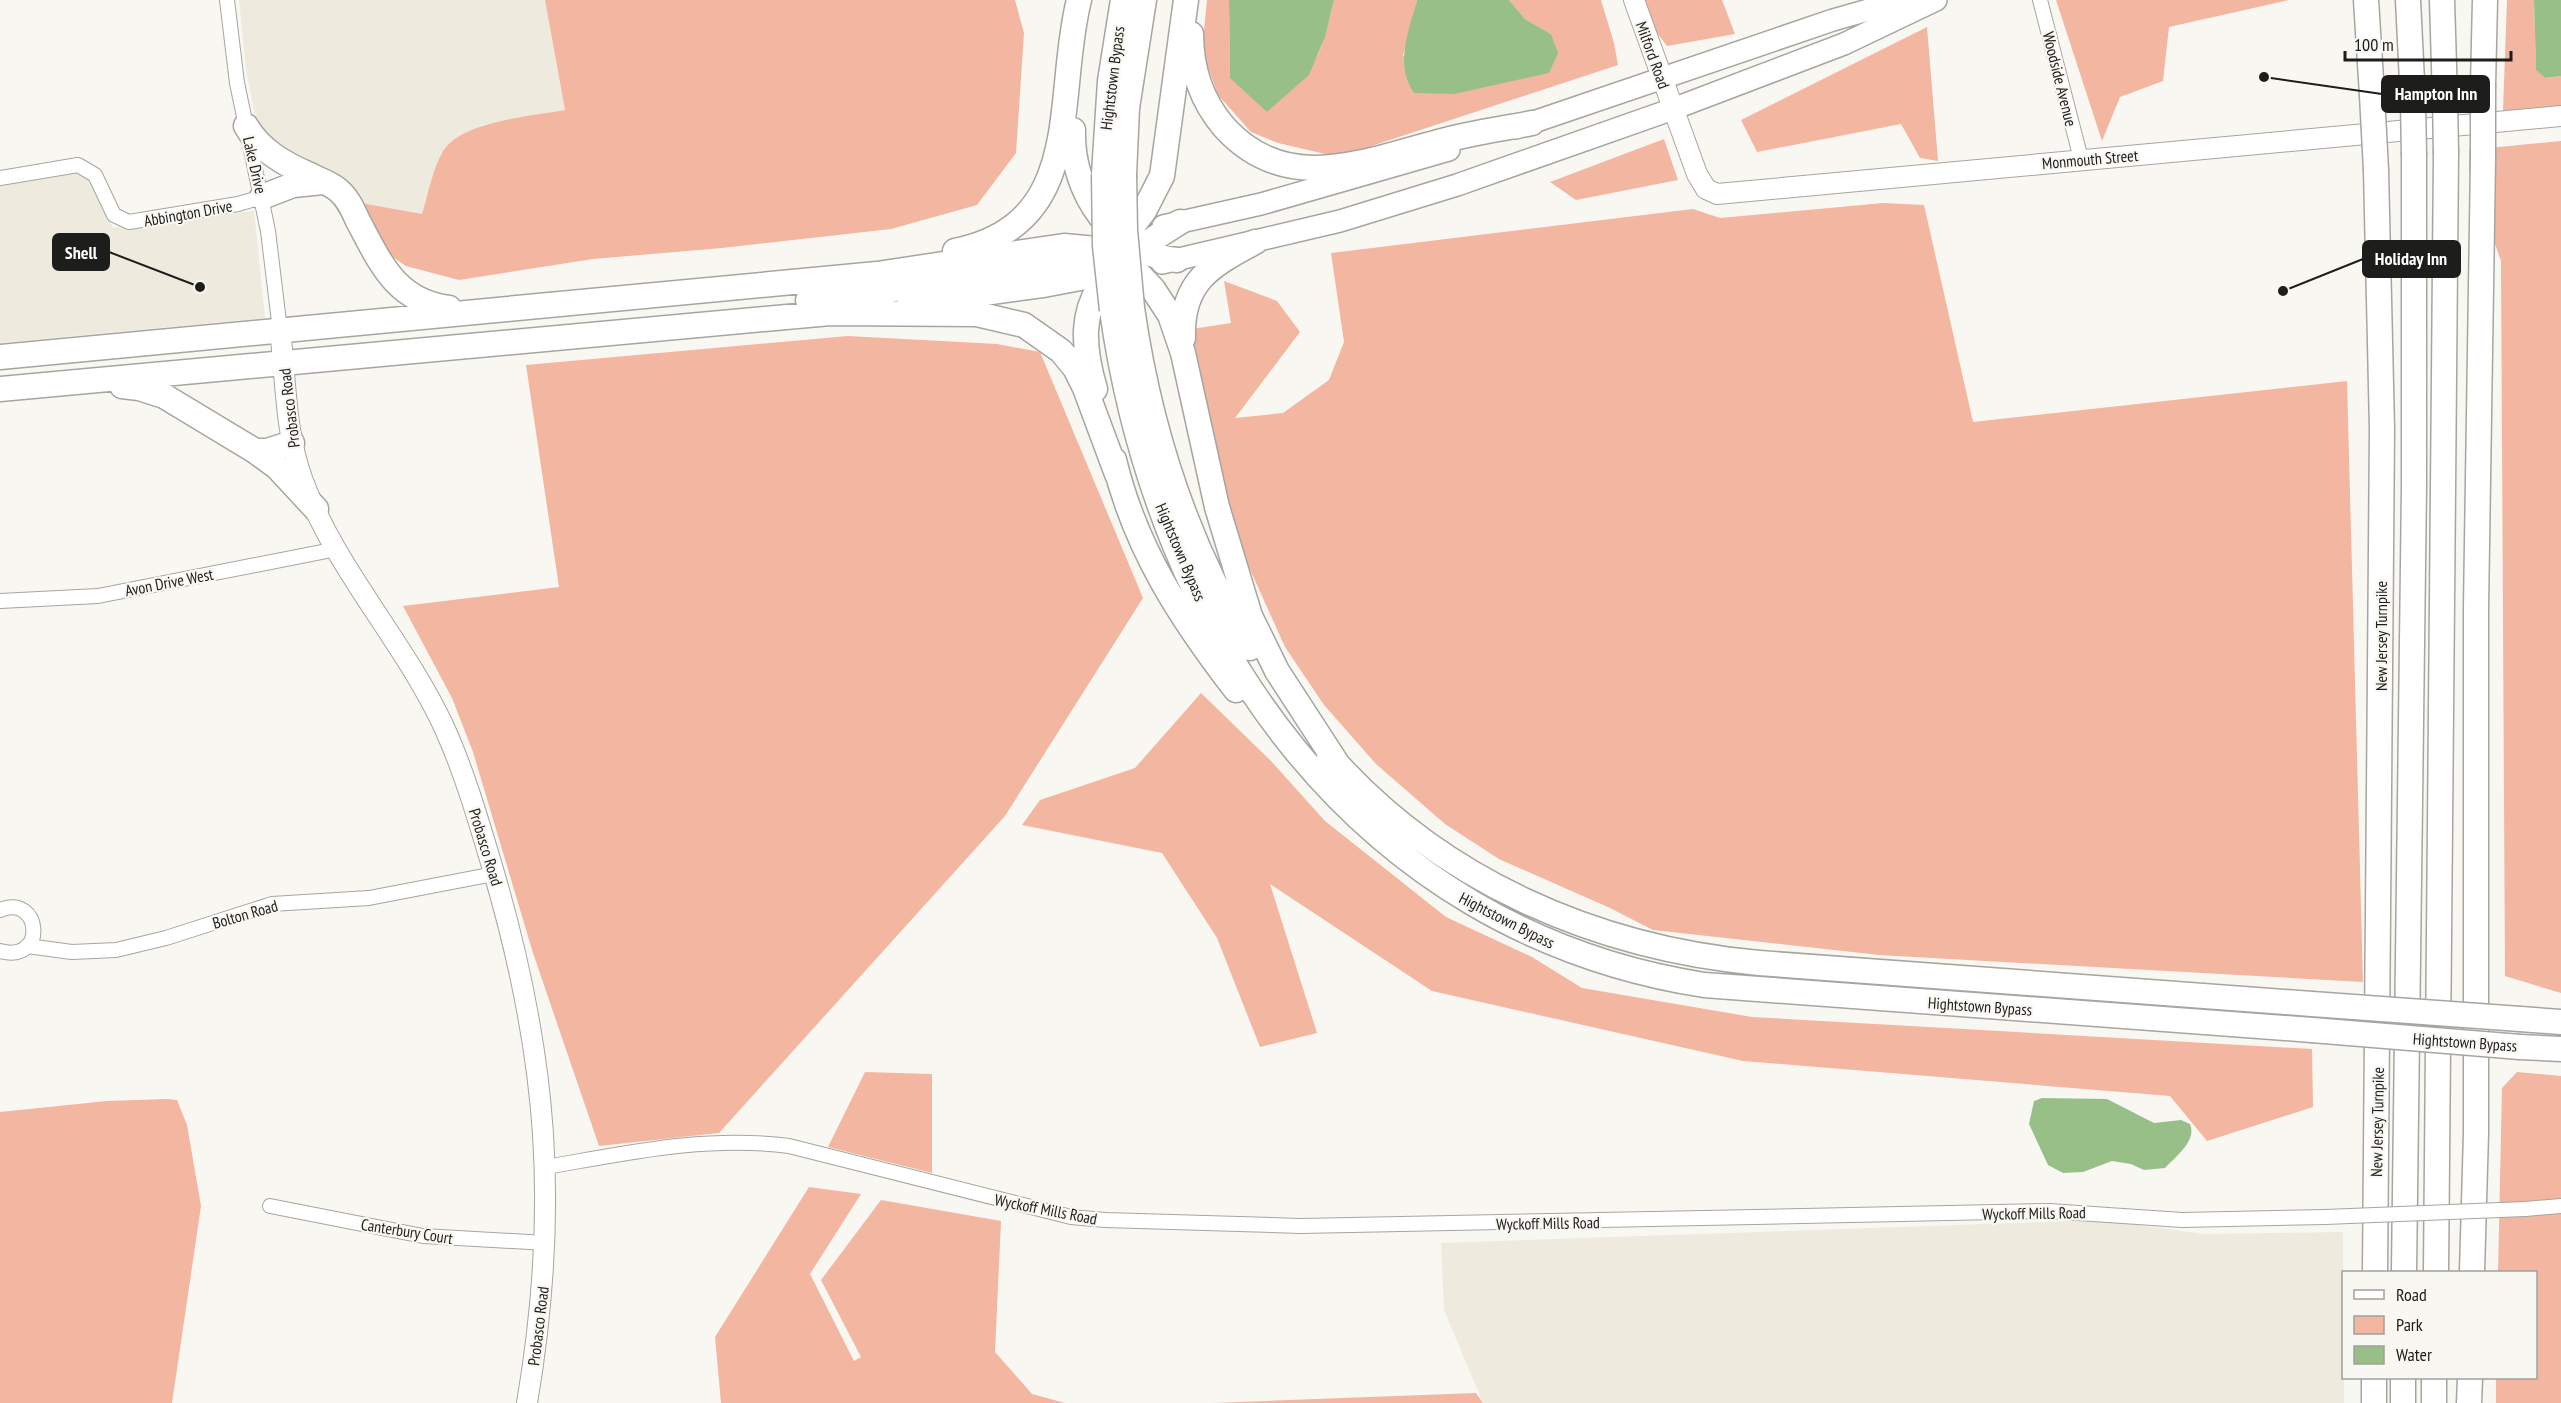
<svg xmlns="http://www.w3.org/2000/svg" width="2561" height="1403" font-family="'PT Sans Narrow',sans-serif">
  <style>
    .built { fill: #efeade }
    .green { fill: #f3b6a1 }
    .water { fill: #99bf89 }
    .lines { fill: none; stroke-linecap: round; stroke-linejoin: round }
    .street-casing { stroke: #a7a5a0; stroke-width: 16 }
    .secondary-casing { stroke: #a7a5a0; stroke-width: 22 }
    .primary-casing { stroke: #a7a5a0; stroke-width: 24 }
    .highway-casing { stroke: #a7a5a0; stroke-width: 27 }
    .street { stroke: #fff; stroke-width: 14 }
    .secondary { stroke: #fff; stroke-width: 20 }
    .primary { stroke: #fff; stroke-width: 21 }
    .highway { stroke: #fff; stroke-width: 24 }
    .street-bridge-casing { stroke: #a7a5a0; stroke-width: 16; stroke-linecap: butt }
    .highway-bridge-casing { stroke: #a7a5a0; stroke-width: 27; stroke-linecap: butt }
    .street-bridge { stroke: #fff; stroke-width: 14 }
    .highway-bridge { stroke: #fff; stroke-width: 24 }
    .labels { text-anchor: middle; stroke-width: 4.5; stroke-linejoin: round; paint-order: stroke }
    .street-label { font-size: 16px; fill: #1d1d1b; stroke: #f9f7f2 }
    .leader { fill: none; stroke: #1d1d1b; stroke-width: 2 }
    .callout-dot { fill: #1d1d1b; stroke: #f9f7f2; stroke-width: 2 }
    .callout { fill: #1d1d1b; stroke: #1d1d1b; stroke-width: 2 }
    .callout-label { font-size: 18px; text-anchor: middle; font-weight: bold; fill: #fff }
  </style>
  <rect width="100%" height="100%" fill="#f9f7f2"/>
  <path class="built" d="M239 0H545L565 110 483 125 442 152 422 215 355 202 281 153 259 134 246 70Z
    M74 170 93 184 113 228 254 211 265 318 0 343V183Z
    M2102 1220 2204 1234 2343 1232 2344 1403H1483L1444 1310 1441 1243Z"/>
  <path class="green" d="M545 0H1015L1024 33 1016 153 977 205 891 229 722 248 593 259 459 280 406 266 390 255 355 202 422 214C428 195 432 171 442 153 459 121 533 116 565 110Z
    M1207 0H1229L1230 78 1292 88C1321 65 1325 35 1334 0H1417L1403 56 1551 34 1525 19 1509 0H1601L1614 43 1618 65 1338 157 1278 143 1251 132 1218 95 1202 51Z
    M1644 0H1722L1735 34 1667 46 1655 30Z
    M2056 0H2289L2169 27 2163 81 2120 97 2102 141Z
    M2507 0H2534L2536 69 2545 78 2561 76V107L2503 111Z
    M1927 27 1938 161 1920 158 1901 124 1757 152 1741 120Z
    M1664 139 1678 180 1576 200 1550 182Z
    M2561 141V993L2505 976 2501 261 2469 171V150Z
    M1883 203 1924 205 1973 422 2347 381 2363 982 1879 955 1653 930 1610 908 1499 859 1445 824 1376 764 1324 705 1285 647 1230 525 1185 330 1231 323 1224 281 1277 301 1300 332 1235 418 1283 413 1329 380 1344 342 1331 253 1693 209 1720 218Z
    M848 336 997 344 1040 352 1143 598 1005 816 719 1133 599 1146 533 953 473 752 452 698 403 606 559 587 526 365Z
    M1201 693 1271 761 1325 821 1446 917 1532 957 1582 988 1752 1017 2312 1049 2313 1107 2207 1141 2170 1096 1743 1061 1432 991 1270 884 1317 1033 1260 1047 1217 938 1162 853 1022 825 1040 800 1135 768Z
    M865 1072 932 1074V1173L828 1147Z
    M2517 1072 2561 1076V1403H2496V1378H2536V1272H2498L2502 1088Z
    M167 1099 177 1100 187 1125 201 1206 172 1403H0V1112L107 1101Z
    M809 1187 861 1194 810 1274 854 1361 861 1357 821 1280 881 1200 1001 1221 995 1352 1032 1394 1065 1403H721L715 1337Z
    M1476 1393 1483 1403H1214Z"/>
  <path class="water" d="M1229 0H1334L1325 37 1309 75 1267 112 1230 78Z
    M1417 0H1509L1525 19 1551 34 1558 53 1549 73 1454 94 1414 93C1394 64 1409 31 1417 0Z
    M2534 0H2561V76L2545 78 2536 70Z
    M2042 1098 2107 1099 2154 1123 2181 1120 2190 1124C2197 1141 2176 1156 2165 1168L2144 1170 2131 1164 2112 1161 2083 1172 2063 1173 2048 1165 2029 1124 2034 1101Z"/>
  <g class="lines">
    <g class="street-casing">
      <path id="street" d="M227 0 237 83 268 231 280 330
        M2040 0 2081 159
        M0 178 78 165 95 175 114 215 129 222 238 204 262 197
        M0 601 98 596 337 549
        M0 910C41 893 48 964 0 951
        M27 946 72 952 116 950 166 938 272 904 369 898 494 874
        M546 1167C627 1153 706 1135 789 1146L1071 1217 1105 1220 1301 1226 2049 1211 2182 1220 2325 1217
        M270 1206 423 1236 546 1243
        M2525 1209 2561 1206"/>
    </g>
    <g class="secondary-casing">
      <path id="secondary" d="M1634 0 1697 174 1706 189 1717 194 2561 116
        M280 330C286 380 285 433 303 481 336 570 404 641 444 727 464 771 478 819 492 866 548 1055 560 1208 527 1403"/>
    </g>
    <g class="primary-casing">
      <path id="primary" d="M1516 128 1833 20 1879 7 1918 3
        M1163 226 1261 204 1449 150
        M1162 263 1340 221 1457 185 1673 109 1844 44 1936 0
        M908 305 1046 286 1120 272"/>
    </g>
    <g class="highway-casing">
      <path id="highway" d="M2366 0 2372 95
        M2408 0 2413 102
        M2442 0 2445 99
        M1191 34C1191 69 1201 100 1224 127 1286 196 1364 161 1438 142 1469 133 1501 129 1532 123
        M2483 85 2485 0
        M246 126C260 150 284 164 310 175 319 180 330 183 338 190 348 198 353 210 358 221 381 264 396 301 449 308
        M1073 130C1071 193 1113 253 1177 260
        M1104 174 1110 81 1123 0
        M1124 175 1127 108 1144 0
        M262 197 293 185 323 182
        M955 251C1087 224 1054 98 1079 0
        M808 300 1004 275 1094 260 1115 249 1144 211 1162 176 1186 0
        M1132 308C1149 427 1187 545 1250 648
        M1112 310C1158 639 1359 931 1704 985L2312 1030
        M1183 338C1181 282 1210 266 1255 242
        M0 357 877 274 1064 246 1096 249 1134 269 1153 289 1170 315 1183 353 1217 507 1250 616 1277 671 1340 768
        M122 386 139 388 164 396 255 451 277 467 316 509
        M0 389 830 313 977 314 1024 325 1061 351 1075 368 1085 388 1117 474
        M1095 389C1067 295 1106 268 1180 222
        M255 451H267L292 443
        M1114 460C1135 548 1181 619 1236 690
        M1329 755C1439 880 1595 948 1759 963L2312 1004
        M2520 1019 2561 1022
        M2520 1047 2561 1049
        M2375 1272 2382 429 2376 170
        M2404 1272 2414 486V155
        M2436 1272 2446 153
        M2472 1272 2476 1133V608L2483 159
        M2374 1403V1378
        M2403 1403V1378
        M2434 1403V1378
        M2469 1403 2470 1378"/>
    </g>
    <use href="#street" class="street"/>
    <use href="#secondary" class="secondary"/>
    <use href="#primary" class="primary"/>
    <use href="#highway" class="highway"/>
    <g class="street-bridge-casing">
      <path id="street-bridge" d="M2325 1217 2525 1209"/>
    </g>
    <g class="highway-bridge-casing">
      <path id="highway-bridge" d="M2372 95 2376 170
        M2445 99 2446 153
        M2413 102 2414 155
        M2483 159V85
        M1104 174 1105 246 1112 310
        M1124 175 1125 230 1132 308
        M2312 1004 2520 1019
        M2312 1030 2520 1047"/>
    </g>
    <use href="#street-bridge" class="street-bridge"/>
    <use href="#highway-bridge" class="highway-bridge"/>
  </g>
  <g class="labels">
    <g class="street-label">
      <text transform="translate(1653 55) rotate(70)" y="6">Milford Road</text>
      <text transform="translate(1112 78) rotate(-83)" y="6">Hightstown Bypass</text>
      <text transform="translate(2060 79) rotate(76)" y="6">Woodside Avenue</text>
      <text transform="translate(2090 159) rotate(-5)" y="6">Monmouth Street</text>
      <text transform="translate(255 165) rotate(77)" y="6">Lake Drive</text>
      <text transform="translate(188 213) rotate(-10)" y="6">Abbington Drive</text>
      <text transform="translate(289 408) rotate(-97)" y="6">Probasco Road</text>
      <text transform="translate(1181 552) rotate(67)" y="6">Hightstown Bypass</text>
      <text transform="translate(169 582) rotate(-11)" y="6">Avon Drive West</text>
      <text transform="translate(2381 636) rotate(-90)" y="6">New Jersey Turnpike</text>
      <text transform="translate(486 847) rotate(73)" y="6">Probasco Road</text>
      <text transform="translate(245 914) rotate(-16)" y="6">Bolton Road</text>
      <text transform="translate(1507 920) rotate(27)" y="6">Hightstown Bypass</text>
      <text transform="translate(1980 1006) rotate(4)" y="6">Hightstown Bypass</text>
      <text transform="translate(2465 1042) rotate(4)" y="6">Hightstown Bypass</text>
      <text transform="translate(2377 1122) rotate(-89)" y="6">New Jersey Turnpike</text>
      <text transform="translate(1046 1209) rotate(11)" y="6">Wyckoff Mills Road</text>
      <text transform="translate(2034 1213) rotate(-1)" y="6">Wyckoff Mills Road</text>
      <text transform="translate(1548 1223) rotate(-1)" y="6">Wyckoff Mills Road</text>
      <text transform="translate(407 1231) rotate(9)" y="6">Canterbury Court</text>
      <text transform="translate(538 1326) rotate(-83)" y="6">Probasco Road</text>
    </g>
  </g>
  <path class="leader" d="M2264 77L2382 94M200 287L109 252M2283 291L2363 259"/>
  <g class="callout-dot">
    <circle cx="2264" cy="77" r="6"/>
    <circle cx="200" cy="287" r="6"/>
    <circle cx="2283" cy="291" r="6"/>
  </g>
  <g class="callout">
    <rect x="2382" y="76" width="107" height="36" rx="6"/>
    <rect x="53" y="234" width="56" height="36" rx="6"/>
    <rect x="2363" y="241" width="97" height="36" rx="6"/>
  </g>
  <g class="callout-label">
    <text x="2436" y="100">Hampton Inn</text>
    <text x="81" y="259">Shell</text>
    <text x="2411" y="265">Holiday Inn</text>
  </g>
  <rect x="2342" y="1271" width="195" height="108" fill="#f9f7f2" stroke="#a1a09c" stroke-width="1.5"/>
  <rect x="2354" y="1290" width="30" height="9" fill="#ffffff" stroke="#a1a09c" stroke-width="1.5"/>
  <text x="2396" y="1301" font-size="18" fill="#1d1d1b">Road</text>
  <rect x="2354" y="1316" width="30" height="18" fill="#f3b6a1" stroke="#a1a09c" stroke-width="1.5"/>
  <text x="2396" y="1331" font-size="18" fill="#1d1d1b">Park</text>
  <rect x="2354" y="1346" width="30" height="18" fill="#99bf89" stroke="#a1a09c" stroke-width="1.5"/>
  <text x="2396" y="1361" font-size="18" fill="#1d1d1b">Water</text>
  <path d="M2345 51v9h166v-9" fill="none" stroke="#1d1d1b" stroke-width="3"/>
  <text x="2354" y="51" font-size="18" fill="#1d1d1b" stroke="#f9f7f2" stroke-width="4.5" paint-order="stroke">100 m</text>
</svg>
